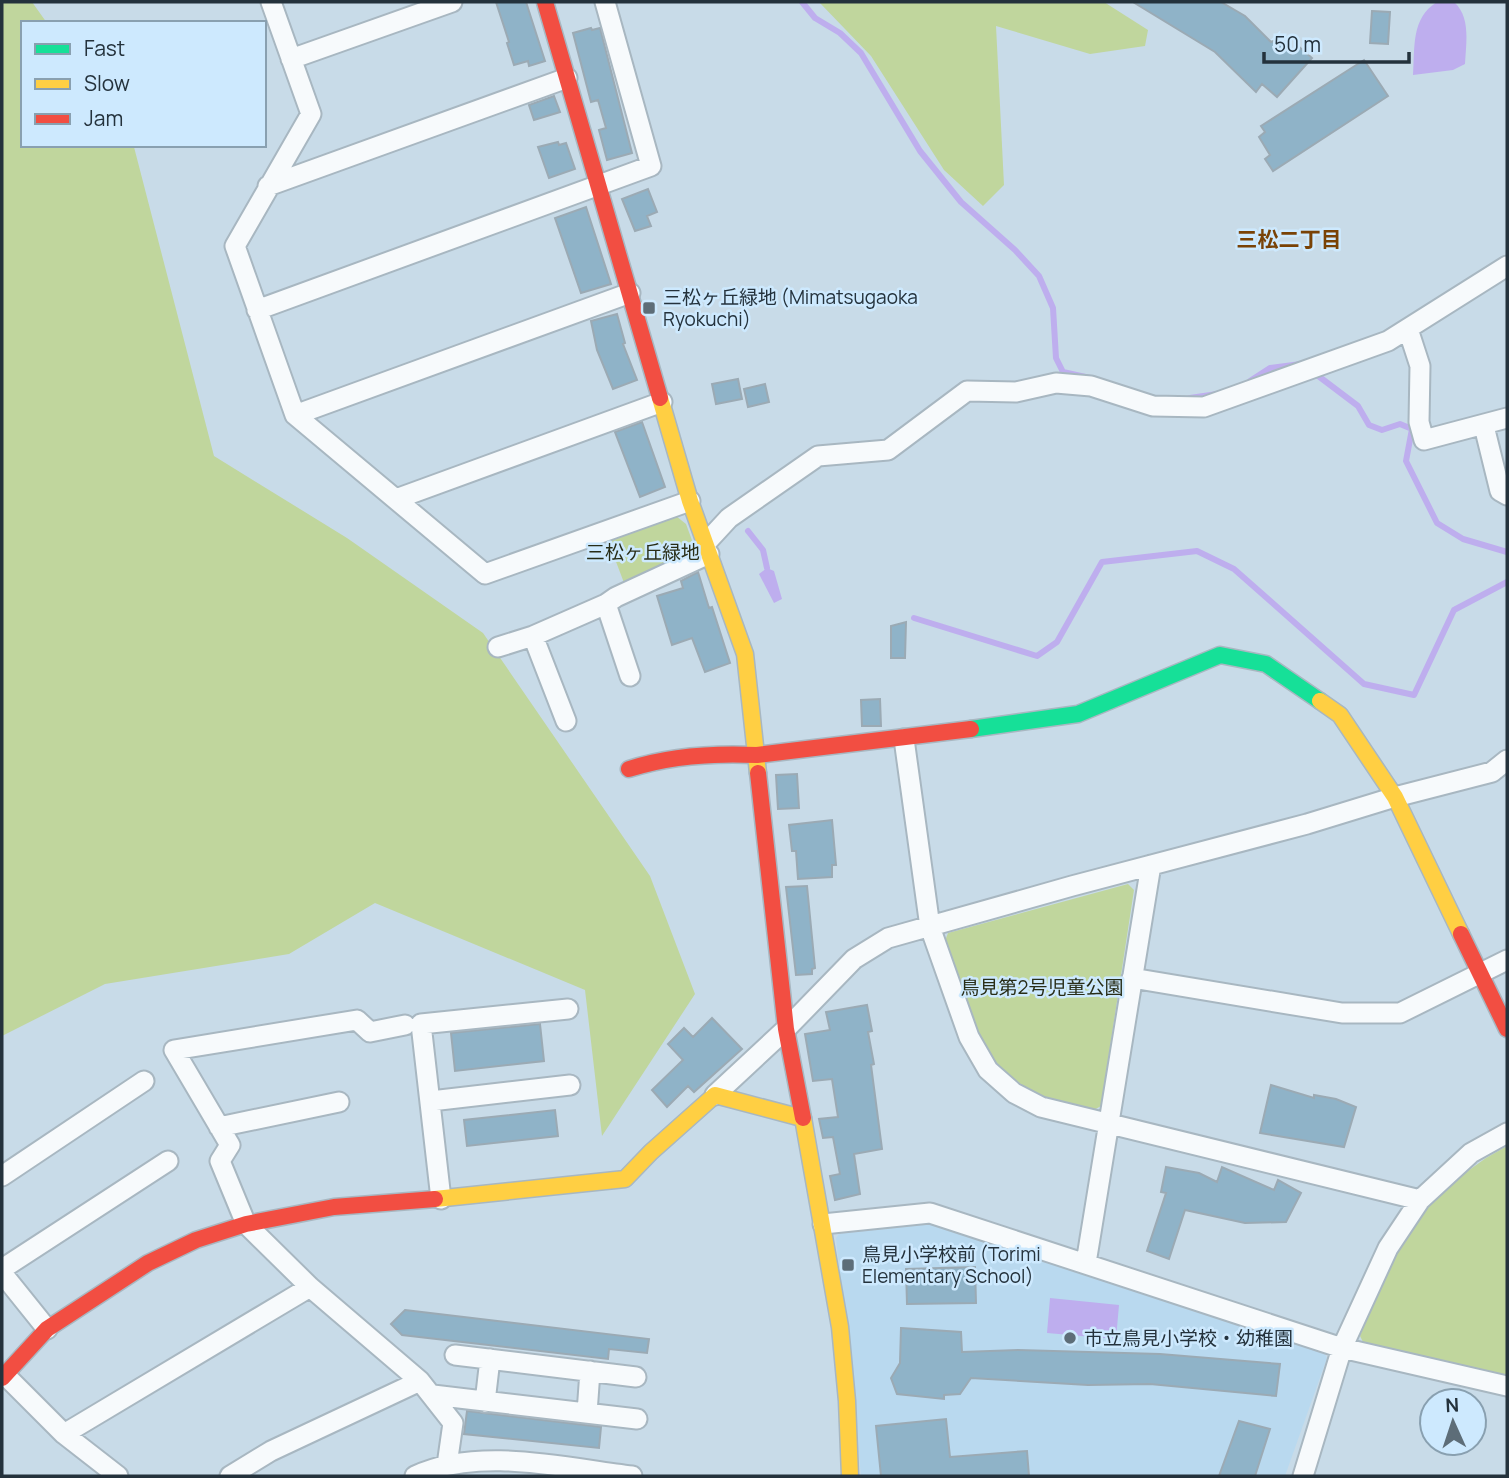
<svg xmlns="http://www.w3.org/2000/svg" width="1509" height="1478" font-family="Manrope,'Noto Sans JP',sans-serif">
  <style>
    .built { fill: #b9d9ef }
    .green { fill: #c0d69d }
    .water { fill: #beaeee }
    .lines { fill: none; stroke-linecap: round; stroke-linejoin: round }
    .stream { stroke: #beaeee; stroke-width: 6 }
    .building { fill: #8fb3c8; stroke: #9baab4; stroke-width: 2 }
    .street-casing { stroke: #a8b7c1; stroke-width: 23 }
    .fast-casing { stroke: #a8b7c1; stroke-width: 19 }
    .slow-casing { stroke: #a8b7c1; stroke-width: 19 }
    .jam-casing { stroke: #a8b7c1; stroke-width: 19 }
    .street { stroke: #f7fafc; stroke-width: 19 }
    .fast { stroke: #16e098; stroke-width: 16 }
    .slow { stroke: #ffcf43; stroke-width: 16 }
    .jam { stroke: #f24e42; stroke-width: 16 }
    .poi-dot { fill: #5d6d78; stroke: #cde9fe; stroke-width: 2.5 }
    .labels { text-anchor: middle; stroke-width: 5; stroke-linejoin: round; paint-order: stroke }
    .poi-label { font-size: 19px; fill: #24323c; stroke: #cde9fe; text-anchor: start }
    .park-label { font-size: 19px; fill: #282d17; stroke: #cde9fe }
    .neighbourhood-label { font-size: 21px; font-weight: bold; fill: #794206; stroke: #cde9fe }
  </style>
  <rect width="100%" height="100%" fill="#c8dbe8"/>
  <path class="built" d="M888 1223H927L1323 1350 1327 1358 1285 1476H861L836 1238 841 1231Z"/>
  <path class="green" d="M2 2H32L47 23H23V145L134 147 214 456 347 538 483 633 650 876 695 994 602 1136 585 990 375 903 289 954 105 984 2 1036Z
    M819 2H1104L1148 30 1145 46 1090 54 996 26 1004 185 983 206 944 170 871 56Z
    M676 516 686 524 697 554 626 588 607 538Z
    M1128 884 1134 890 1101 1106 1094 1110C1079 1107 1061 1105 1046 1099 977 1070 968 1006 945 941L948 933Z
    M1507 1146V1376L1364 1344 1360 1336 1384 1270 1429 1206 1458 1178 1486 1158Z"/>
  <path class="water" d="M1437 2H1454C1471 17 1466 43 1465 64L1453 70 1413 75C1415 47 1411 18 1437 2Z
    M767 568 774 571 782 599 774 603 759 574Z
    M1050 1298 1119 1305 1116 1339 1047 1333Z"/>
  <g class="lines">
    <path class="stream" d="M802 2 815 18 840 33 861 53 920 151 961 202 1015 250 1039 276 1053 308 1056 358 1063 372 1090 378
      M1313 372 1358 406 1369 425 1382 430 1400 424 1412 429 1406 461 1437 523 1463 539 1507 552
      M1250 381 1270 368 1301 364
      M1190 398 1217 394
      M748 531 763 550 767 568
      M914 618 1037 656 1057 642 1102 562 1197 551 1234 569 1364 684 1414 695 1454 610 1507 582"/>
  </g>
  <path class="building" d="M496 2H526L545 61 529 66 528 61 514 65 507 43 509 42Z
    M1133 2H1221L1245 16 1271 42 1279 39 1291 54 1298 46 1312 58 1277 97 1262 84 1256 92 1215 52Z
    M1372 11 1390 12 1388 44 1370 43Z
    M591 28 592 30 600 28 632 153 607 160 599 130 606 128 598 100 591 102 573 33Z
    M1364 60 1388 96 1273 171 1265 159 1270 155 1259 137 1265 132 1261 126Z
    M554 96 560 112 534 120 529 105Z
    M558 142 559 145 566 143 575 169 549 178 538 147Z
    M648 189 657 212 647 216 651 226 635 231 622 199Z
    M586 207 611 284 581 293 555 218Z
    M617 314 625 343 623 344 637 380 613 389 597 350 591 321Z
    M738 379 742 399 716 404 712 384Z
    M765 384 769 402 748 407 744 389Z
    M642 422 665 487 640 497 615 432Z
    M698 572 709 608 712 607 730 663 705 672 692 638 672 645 657 596 683 588 681 581Z
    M906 622 905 658H891V626Z
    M880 699 881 726H862L861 700Z
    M797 774 799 808 778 809 776 775Z
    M832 820 836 865H832V877L798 879 796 851H792L789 825Z
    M807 886 815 968 812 969V974L796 975 786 887Z
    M867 1005 872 1031 868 1032 874 1064 871 1065 882 1149 854 1154 860 1194 835 1200 830 1176 840 1174 833 1137 823 1138 819 1119 838 1117 832 1079 813 1081 805 1034 830 1030 826 1012Z
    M712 1018 742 1049 694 1092 688 1086 667 1107 652 1090 683 1060 668 1044 684 1028 693 1037Z
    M540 1024 544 1061 455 1071 451 1033Z
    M1271 1085 1314 1098V1095L1336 1099 1356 1107 1344 1147 1260 1133Z
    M555 1110 558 1136 467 1146 464 1120Z
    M1166 1167 1199 1173 1217 1182 1222 1167 1274 1190 1278 1180 1301 1193 1286 1222 1245 1223 1185 1210 1169 1259 1147 1251 1166 1193 1161 1192Z
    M975 1267 976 1303 907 1304 906 1269Z
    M405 1310 649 1339 647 1353 609 1349 608 1359 402 1335 391 1324Z
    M901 1328 961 1332 962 1352 1018 1350 1160 1354 1280 1364 1276 1396 1150 1384 1088 1385 971 1378 960 1394 944 1395V1399L897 1394 891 1378 900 1363Z
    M467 1411 601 1427 599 1448 464 1434Z
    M946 1419 950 1457 1027 1451 1029 1476H881L876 1426Z
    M1239 1421 1270 1429 1255 1476H1219Z"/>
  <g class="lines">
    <g class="street-casing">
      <path id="street" d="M271 2 311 114 235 246 295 415 485 574 690 501
        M291 59 452 2
        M268 186 567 78
        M257 310 651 166 605 2
        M1408 329 1420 366 1419 422 1424 440 1507 418
        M295 415 630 293
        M1484 426 1500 491 1507 495
        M396 499 662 402
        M705 544 729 518 818 456 888 450 967 391 1016 392 1056 383 1091 386 1153 406 1204 407 1388 341 1507 266
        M606 604 630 676
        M533 636 566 721
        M498 647 533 636 606 604 616 597 709 554
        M904 739 930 927 969 1037 988 1070 1014 1093 1041 1107 1420 1200
        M1132 978 1342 1013H1400L1507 960
        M405 1025 370 1032 357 1020 174 1050 230 1145 220 1161 246 1224 310 1287 420 1381 453 1423 447 1465
        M715 1095 786 1029 854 959 888 938 1072 886 1307 824 1395 797 1492 772 1507 760
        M431 1101 570 1085
        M219 1127 339 1102
        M2 1176 144 1081
        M441 1199 421 1024 568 1009
        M823 1224 930 1213 1342 1348 1507 1386
        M1086 1263 1151 865
        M2 1269 168 1161
        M2 1273 47 1329
        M455 1355 636 1377
        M5 1375 64 1434 118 1476
        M433 1395 637 1419
        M485 1402 490 1359
        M587 1413 590 1371
        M64 1434 310 1287
        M230 1476 271 1451 420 1381
        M415 1476C479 1446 564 1468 632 1476
        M1303 1476 1342 1348 1388 1248 1420 1200 1471 1153 1507 1133"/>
    </g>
    <g class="fast-casing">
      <path id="fast" d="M971 729 1078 714 1220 655 1266 664 1320 701"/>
    </g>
    <g class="slow-casing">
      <path id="slow" d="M660 398 690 501 745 654 758 773
        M1320 701 1340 715 1395 797 1461 934
        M803 1118 840 1327 847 1401 850 1476
        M435 1199 625 1179 651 1152 715 1095 802 1118"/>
    </g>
    <g class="jam-casing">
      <path id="jam" d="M545 2 660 398
        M629 769C669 756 714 753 757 755L971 729
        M758 773 786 1029 803 1118
        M1461 934 1507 1029
        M2 1378 47 1329 148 1263 196 1240 246 1224 334 1207 435 1199"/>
    </g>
    <use href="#street" class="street"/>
    <use href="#fast" class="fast"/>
    <use href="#slow" class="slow"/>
    <use href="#jam" class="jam"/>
  </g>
  <g class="poi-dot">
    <rect x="642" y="301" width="14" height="14" rx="3.5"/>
    <rect x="841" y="1258" width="14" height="14" rx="3.5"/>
    <circle cx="1070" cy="1338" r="7"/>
  </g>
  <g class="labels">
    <g class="poi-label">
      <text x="663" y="304">三松ヶ丘緑地 (Mimatsugaoka<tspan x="663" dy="22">Ryokuchi)</tspan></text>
      <text x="862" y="1261">鳥見小学校前 (Torimi<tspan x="862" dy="22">Elementary School)</tspan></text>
      <text x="1084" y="1345">市立鳥見小学校・幼稚園</text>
    </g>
    <g class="park-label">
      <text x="643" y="559">三松ヶ丘緑地</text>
      <text x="1042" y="994">鳥見第2号児童公園</text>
    </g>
    <g class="neighbourhood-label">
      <text x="1289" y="247">三松二丁目</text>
    </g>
  </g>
  <rect width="1509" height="1478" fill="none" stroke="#24323c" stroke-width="7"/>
  <rect x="21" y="21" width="245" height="126" fill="#cde9fe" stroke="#89a0b0" stroke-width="2"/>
  <rect x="35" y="44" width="35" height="10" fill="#16e098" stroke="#89a0b0" stroke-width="2"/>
  <text x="84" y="56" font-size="21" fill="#24323c">Fast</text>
  <rect x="35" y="79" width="35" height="10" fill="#ffcf43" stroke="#89a0b0" stroke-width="2"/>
  <text x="84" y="91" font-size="21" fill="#24323c">Slow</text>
  <rect x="35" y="114" width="35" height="10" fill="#f24e42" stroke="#89a0b0" stroke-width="2"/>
  <text x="84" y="126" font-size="21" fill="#24323c">Jam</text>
  <g transform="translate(1453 1422) rotate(357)"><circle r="33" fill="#cde9fe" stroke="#89a0b0" stroke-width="2"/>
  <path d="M0-5L12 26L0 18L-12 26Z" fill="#5d6d78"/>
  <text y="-10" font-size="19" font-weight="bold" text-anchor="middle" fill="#24323c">N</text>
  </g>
  <path d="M1264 52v10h145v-10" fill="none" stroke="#24323c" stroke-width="3.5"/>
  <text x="1274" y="52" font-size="21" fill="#24323c" stroke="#cde9fe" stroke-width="5" paint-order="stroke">50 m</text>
</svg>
